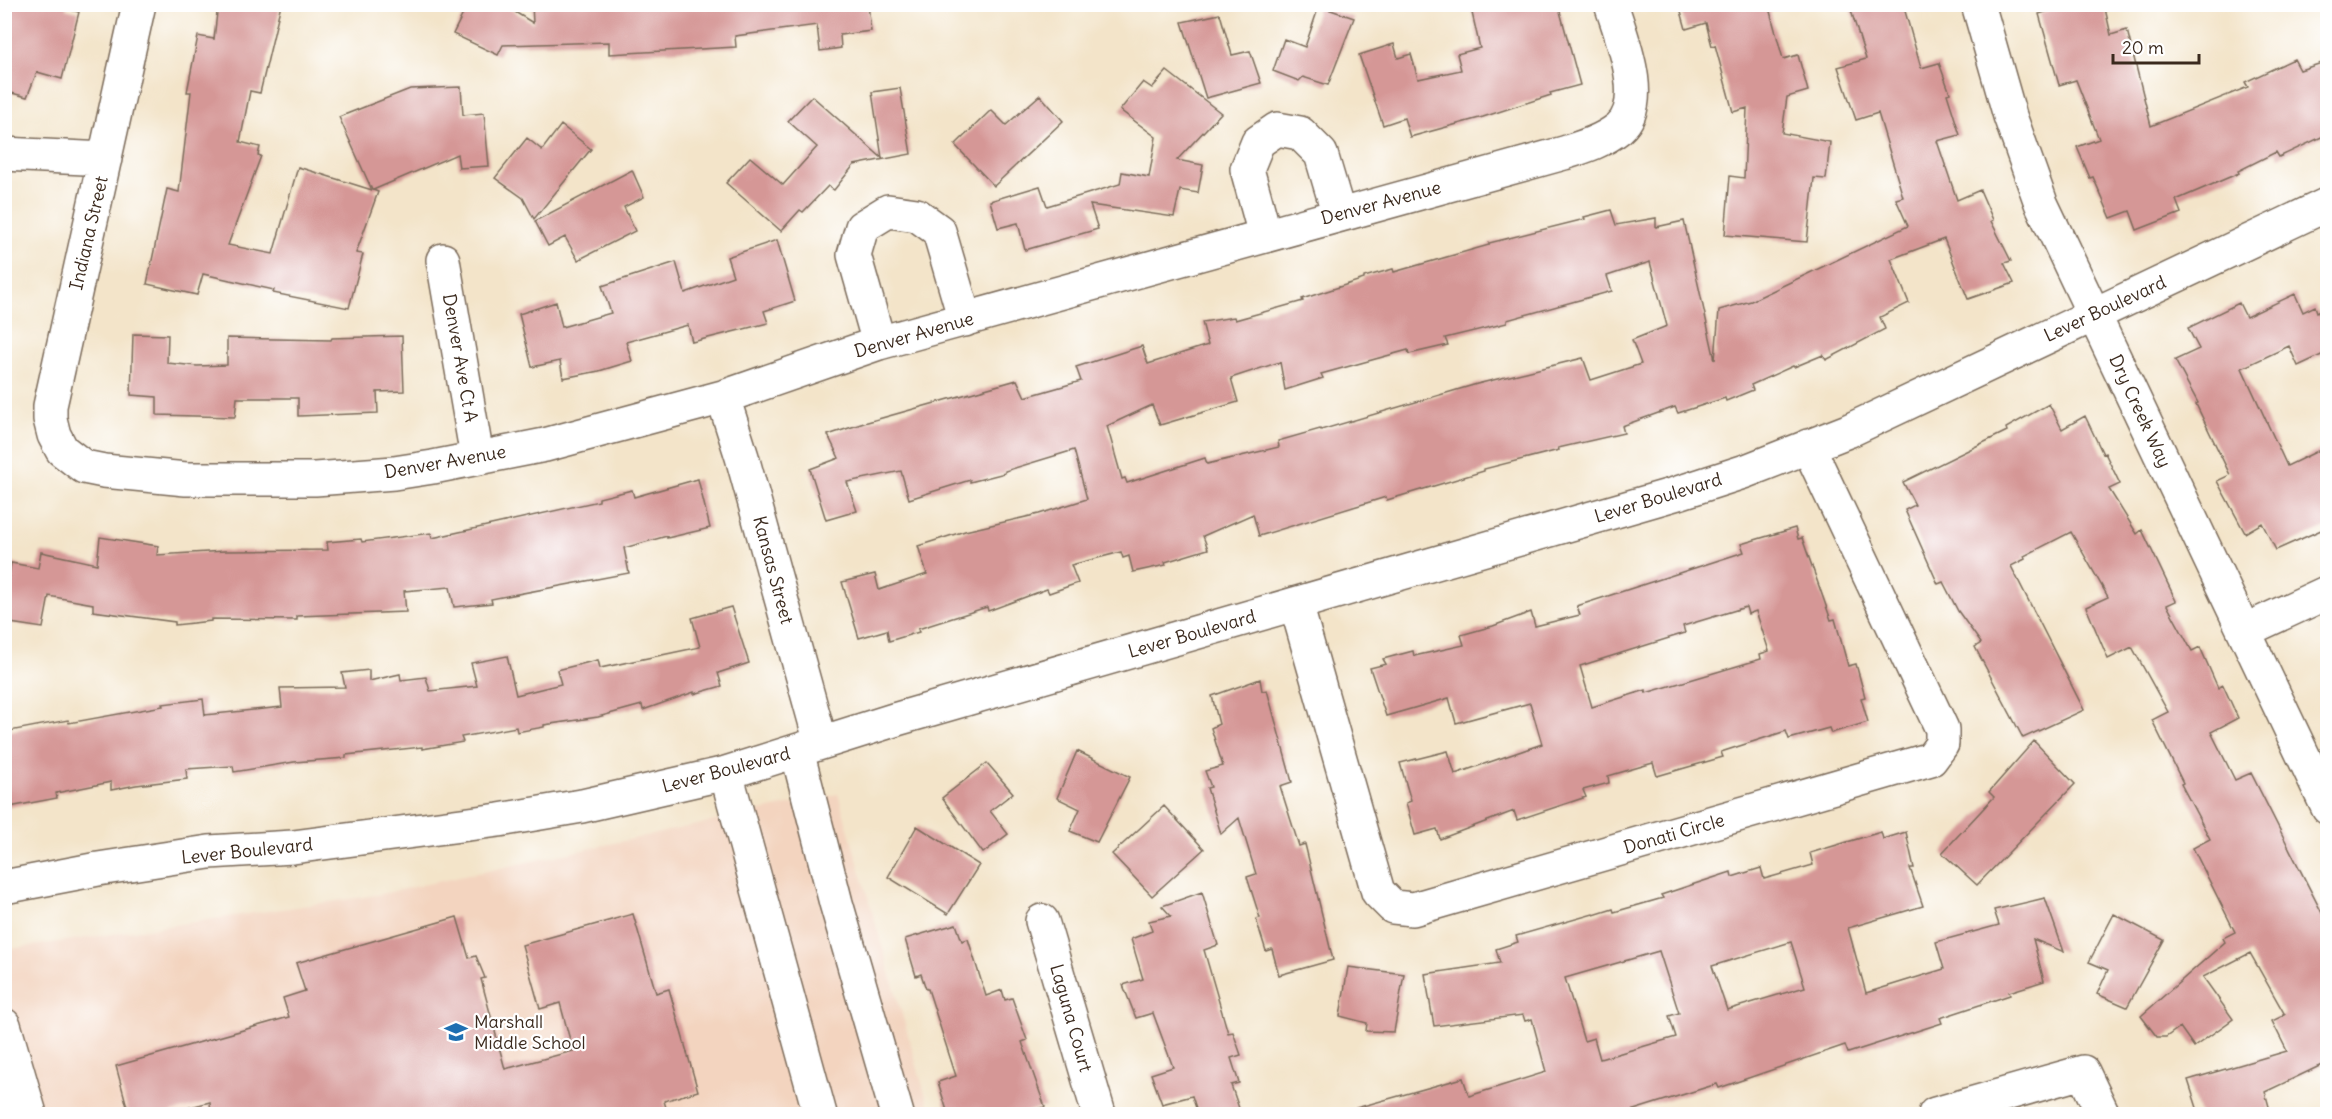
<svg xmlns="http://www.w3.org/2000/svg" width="2332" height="1119" font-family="Delius,sans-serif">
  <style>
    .built { fill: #f3d4bf }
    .building { fill: #d59796; fill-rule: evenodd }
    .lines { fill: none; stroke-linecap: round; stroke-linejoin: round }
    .minor-casing { stroke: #7b6b5a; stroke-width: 36 }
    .minor { stroke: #fff; stroke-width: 33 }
    .labels { text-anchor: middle; stroke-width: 4.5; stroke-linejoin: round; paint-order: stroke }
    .street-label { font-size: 18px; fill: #3b2a1e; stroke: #fff }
    .poi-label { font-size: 18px; fill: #3b2a1e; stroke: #fff; text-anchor: start }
  </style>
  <rect width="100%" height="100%" fill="#fff"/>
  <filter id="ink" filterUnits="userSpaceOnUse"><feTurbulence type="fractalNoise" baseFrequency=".0167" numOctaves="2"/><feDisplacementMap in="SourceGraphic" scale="12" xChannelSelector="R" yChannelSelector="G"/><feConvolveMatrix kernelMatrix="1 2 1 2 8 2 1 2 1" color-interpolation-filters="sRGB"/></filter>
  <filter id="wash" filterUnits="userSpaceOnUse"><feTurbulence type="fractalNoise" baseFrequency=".008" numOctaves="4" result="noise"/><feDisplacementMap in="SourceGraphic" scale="24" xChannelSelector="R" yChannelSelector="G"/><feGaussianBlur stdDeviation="1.35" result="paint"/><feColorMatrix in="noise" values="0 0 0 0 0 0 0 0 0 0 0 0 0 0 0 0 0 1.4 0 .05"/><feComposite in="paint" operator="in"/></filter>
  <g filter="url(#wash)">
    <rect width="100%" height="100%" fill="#f3e4c9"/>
    <path class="built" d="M838 794 931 1114H5L4 950 377 895Z"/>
    <g id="blocks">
      <path class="building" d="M4 4H67L66 9 79 12 62 79 37 72 27 97 4 91Z
        M218 4H281L260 93 250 91 240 142 260 147 258 155 261 156 228 245 273 254 298 167 372 190 339 117 410 89 461 87 463 115 484 113 489 166 459 168 457 154 373 190 378 192 356 253 363 254 349 308 273 293 274 290 203 274 197 295 147 284 167 189 179 192 191 92H187L198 36 214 39Z
        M468 4H502L533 23 532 4H868L871 31 840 35 841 48 820 51 817 25 735 36 736 47 609 54V42L503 45 498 55 453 34Z
        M1470 4H1558L1580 85 1550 93 1551 95 1483 117 1410 137 1404 118 1383 125 1359 55 1394 44 1398 58 1411 54 1418 79 1461 70 1457 54 1480 48Z
        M1679 4H1768L1783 59 1798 55 1808 91 1787 97 1782 133 1830 142 1826 179 1814 178 1807 242 1725 235 1730 176 1744 178 1747 108 1733 112 1715 45 1712 46 1706 23 1686 29Z
        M1849 4H1903L1921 68 1939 63 1950 93 1947 94 1960 135 1937 141 1957 200 1980 190 1993 220 1991 221 2011 261 2004 263 2014 283 1968 299 1944 239 1891 259 1909 303 1880 317 1885 329 1826 360 1823 355 1794 367 1793 366 1751 385 1753 390 1726 401 1725 398 1678 413 1675 407 1622 426 1624 433 1558 448 1559 450 1484 469V471L1387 500 1386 497 1259 536 1253 514 1203 536 1208 549 1165 562 1166 565 1133 572 1129 556 1123 558 1121 552 1071 565 1078 583 1049 593 1047 589 988 611 987 607 918 629 919 632 889 641 887 630 859 638 842 582 875 574 879 590 927 574 918 546 965 531 1039 514 1087 499 1074 450 1005 471V473L970 482V480L909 499 901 471 847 482 857 511 826 520 810 469 839 458 828 435 864 423 1017 380 1025 397 1081 381 1076 367 1142 346 1148 364 1208 345 1202 322 1234 317 1235 320 1303 301 1302 299 1364 279V277L1393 269 1394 272 1489 245V243L1585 219 1584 217 1611 210 1616 225 1656 218V227L1684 221 1715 360 1719 310 1751 301 1908 226 1896 199 1903 197 1878 113 1856 120 1838 67 1866 59ZM1650 262 1667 326 1632 340 1641 364 1591 380 1583 358 1477 384 1321 430 1320 429 1278 441 1279 447 1207 464 1205 458 1127 483 1125 478 1122 479 1107 426 1152 405 1160 425 1238 402 1231 378 1280 362 1285 390 1323 378 1321 374 1408 350 1409 354 1448 345 1445 338 1507 323V320L1612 291 1607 276Z
        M2070 4H2104L2111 35 2127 30 2151 126 2248 87 2245 82 2294 59 2300 70 2328 61V134L2279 157 2276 152 2238 171 2239 173 2176 200 2181 213 2137 230 2130 211 2111 218 2093 177 2090 178 2077 147 2099 139 2076 80 2059 85 2039 14Z
        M1319 6 1354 18 1328 85 1303 77 1299 81 1273 71 1284 39 1305 47Z
        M1220 14 1232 55 1250 51 1261 83 1206 98 1182 22Z
        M1167 71 1221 113 1177 160 1203 165 1198 193 1180 190 1174 217 1090 205 1098 229 1025 250 1018 223 998 228 990 201 1040 186 1047 206 1120 184 1122 172 1149 177 1156 137 1120 110 1143 82 1152 88Z
        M900 88 911 154 854 165 834 190 828 186 803 212 800 210 781 231 726 183 750 157 783 185 817 147 788 121 812 96 882 158 872 92Z
        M1040 95 1063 121 994 186 955 145 991 110 1006 125Z
        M561 125 591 149 534 219 523 198 495 178 527 138 542 150Z
        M632 170 644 197 624 207 635 231 578 260 565 237 548 246 535 221Z
        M777 240 795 301 764 311 768 323 692 342 688 325 626 342 632 361 599 371 563 378 560 361 532 367 519 314 556 302 562 327 611 313 602 286 676 262 685 293 733 276 727 257Z
        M2295 294 2303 312 2315 306 2317 312 2328 306V352L2298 366 2289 346 2242 368 2287 466 2328 446V527L2276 550 2262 523 2245 533 2217 481 2230 475 2196 404 2198 403 2175 360 2199 349 2188 328 2239 303 2246 317Z
        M133 334 168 335 167 363 197 366 227 365V338L331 340 332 338 402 336 404 391 377 392 378 413 298 416V398H237L235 417 157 415V397L131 395Z
        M2049 404 2062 429 2085 416 2103 454 2105 453 2120 484 2109 489 2137 534 2142 530 2176 601 2167 605 2192 651 2200 647 2218 688 2223 685 2238 718 2211 732 2235 780 2251 773 2328 925V1062L2265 1092 2271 1114H2199L2188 1080 2287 1051 2272 1021 2285 1015 2250 953 2203 977 2233 1019 2194 1047 2180 1027 2166 1037H2157L2141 1016 2225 942 2223 938 2235 932 2193 848 2210 839 2181 784 2183 783 2152 720 2168 712 2132 647 2108 659 2086 607 2108 597 2071 532 2024 556 2025 559 2011 566 2084 710 2023 738 1975 647 1981 643 1958 611 1943 582 1938 584 1905 510 1915 505 1903 482 2007 431 2006 428Z
        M698 479 710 528 667 538V536L624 548 629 573 491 599 492 603 454 607 450 587 404 591 406 612 297 616V620L211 619V621L175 625V622L93 611V604L49 596 43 628 4 622V603L11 563 38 568 41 552 97 564 100 537 158 546 157 555 225 551 328 550 327 542 361 539 362 542 431 533 432 538 599 501V498L632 490 634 497Z
        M1795 528 1798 539 1802 538 1831 620 1835 619 1848 666 1856 664 1865 697 1861 698 1868 722 1831 733 1829 728 1789 739 1786 731 1721 752 1723 757 1657 776 1653 763 1608 776 1609 783 1583 790 1586 797 1517 820 1514 811 1440 839 1437 829 1415 835 1406 803 1411 801 1400 763 1448 751 1455 774 1542 744 1530 703 1456 723 1449 698 1386 716 1370 668 1386 664 1383 659 1413 651 1414 656 1464 645 1461 635 1493 626 1531 612 1535 626 1580 615 1577 606 1744 552 1741 544ZM1746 607 1748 614 1756 611 1769 651 1760 654 1761 659 1646 693V690L1592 707 1580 666 1685 633 1683 626Z
        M731 607 749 663 718 673 722 686 694 694V692L643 710 642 705 598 717 544 725V727L517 732 516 727 461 737 463 742 422 749V747L346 755V758L294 762 234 772 233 766 186 769 187 779 136 785 111 790V782L56 793 57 798 4 808V732L68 720 69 723 163 706 162 704 203 699 205 715 282 707 280 688 345 687 342 673 369 670V681L400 674 401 680 426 677 430 691 477 686 471 663 507 656 516 695 561 684 557 670 598 660 600 668 700 647 692 618Z
        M1260 679 1262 691 1267 690 1292 782 1280 786 1299 846 1305 844 1333 960 1279 975 1272 949 1266 951 1256 919 1260 918 1247 877 1256 874 1239 818 1221 834 1207 788 1211 787 1205 771 1223 766 1211 728 1219 724 1212 696Z
        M2034 741 2075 784 1977 885 1942 853 1994 797 1989 792Z
        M1077 751 1130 777 1097 842 1070 831 1080 809 1057 798Z
        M987 763 1013 793 990 811 1008 834 983 853 942 798Z
        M1164 806 1204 849 1152 896 1112 854Z
        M917 826 979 865 948 914 888 877Z
        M1881 832 1883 839 1906 832 1914 868H1910L1923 906 1848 928 1866 993 1944 969 1936 942 1999 925 1994 910 2045 898 2064 952 2033 939 2044 981 2009 992 2010 995 1940 1018 1942 1023 1848 1053 1845 1045 1719 1088 1717 1084 1621 1114H1357L1356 1108 1463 1078 1469 1096 1546 1072 1532 1019 1525 1021 1523 1015 1434 1026 1425 974 1500 963 1496 949 1518 942 1516 936 1593 914 1594 915 1613 909 1614 912 1663 898 1661 895 1731 872 1732 877 1761 868 1764 879 1813 865 1810 853ZM1791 942 1805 987 1727 1010 1712 966ZM1659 951 1679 1013 1669 1016 1676 1037 1600 1059 1594 1038 1584 1041 1565 978Z
        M1202 892 1218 945 1204 950 1228 1033 1233 1032 1241 1055 1231 1058 1239 1083 1231 1085 1241 1114H1198L1192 1096 1162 1104 1151 1074 1173 1067 1153 1013 1136 1018 1123 985 1143 979 1131 939 1152 931 1149 921 1171 916 1162 906Z
        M633 914 656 993 669 989 698 1091 664 1101 668 1114H211L210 1102 164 1114H129L116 1066 289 1017 283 998 305 991 296 963 457 917 469 958 476 956 485 978 481 979 505 1069 573 1051 560 1003 540 1009 522 945Z
        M2114 914 2164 940 2127 1007 2097 994 2108 970 2089 962Z
        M956 924 962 941 968 939 986 996 1002 990 1005 1000 1012 998 1027 1040 1022 1042 1045 1107 1018 1114H948L938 1082 956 1076 928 989H926L921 974 916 976 905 939Z
        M1348 967 1404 974 1394 1032 1366 1031 1367 1023 1340 1016Z"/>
    </g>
  </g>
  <g filter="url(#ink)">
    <use href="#blocks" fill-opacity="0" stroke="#7b6b5a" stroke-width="1.5"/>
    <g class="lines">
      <g class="minor-casing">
        <path id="minor" d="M139 4 50 406V419L54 435 62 450 84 467 104 471 186 479H315L394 473 433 467 545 445 723 397 879 343 1564 153C1583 147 1603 141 1619 128 1649 102 1621 36 1611 4
          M1978 4 2010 116 2041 203 2328 808
          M4 154 105 159
          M1265 235 1247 169 1258 142 1277 129 1300 133 1321 154 1339 215
          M443 260 477 457
          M879 343 854 255 862 227 888 211 917 215 939 231 965 320
          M723 397 742 457 821 743
          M1296 604 1378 892 1393 907 1413 909 1931 759 1942 744V729L1808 446
          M2244 631 2328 592
          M797 751 836 903 897 1114
          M726 773 820 1114
          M4 887 98 869 209 852 293 847 499 820 582 806 726 773 897 719 1678 493 1746 471 1848 431 2328 204
          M1042 921 1099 1114
          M4 1025 30 1114
          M1935 1114 2083 1072 2103 1114"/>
      </g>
      <use href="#minor" class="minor"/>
    </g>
  </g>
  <defs>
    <g id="school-bare" transform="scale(1.8)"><path d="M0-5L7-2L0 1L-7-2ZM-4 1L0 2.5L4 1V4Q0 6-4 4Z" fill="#1f6fb2" stroke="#fff" stroke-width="2.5" paint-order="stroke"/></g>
  </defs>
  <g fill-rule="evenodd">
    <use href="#school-bare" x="456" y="1032"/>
  </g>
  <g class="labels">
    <g class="street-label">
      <text transform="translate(1381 203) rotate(-15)" y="6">Denver Avenue</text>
      <text transform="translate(89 233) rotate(-77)" y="6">Indiana Street</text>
      <text transform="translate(2105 309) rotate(-25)" y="6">Lever Boulevard</text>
      <text transform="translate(914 335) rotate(-16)" y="6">Denver Avenue</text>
      <text transform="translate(460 358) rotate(80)" y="6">Denver Ave Ct A</text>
      <text transform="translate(2140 411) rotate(65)" y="6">Dry Creek Way</text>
      <text transform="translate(445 462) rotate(-10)" y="6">Denver Avenue</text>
      <text transform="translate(1658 498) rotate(-17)" y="6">Lever Boulevard</text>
      <text transform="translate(773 570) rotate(75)" y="6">Kansas Street</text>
      <text transform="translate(1192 634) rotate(-16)" y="6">Lever Boulevard</text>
      <text transform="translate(726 770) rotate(-15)" y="6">Lever Boulevard</text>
      <text transform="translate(1674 834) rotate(-16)" y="6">Donati Circle</text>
      <text transform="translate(247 851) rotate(-6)" y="6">Lever Boulevard</text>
      <text transform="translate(1071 1018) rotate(74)" y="6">Laguna Court</text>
    </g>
    <g class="poi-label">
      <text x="474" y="1028">Marshall<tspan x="474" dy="21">Middle School</tspan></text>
    </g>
  </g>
  <rect width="2332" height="1119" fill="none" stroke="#fff" stroke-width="24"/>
  <path d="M2113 54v9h86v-9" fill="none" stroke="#3b2a1e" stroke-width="3"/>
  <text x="2122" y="54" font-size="18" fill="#3b2a1e" stroke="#ffffff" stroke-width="4.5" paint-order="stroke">20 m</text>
</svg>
